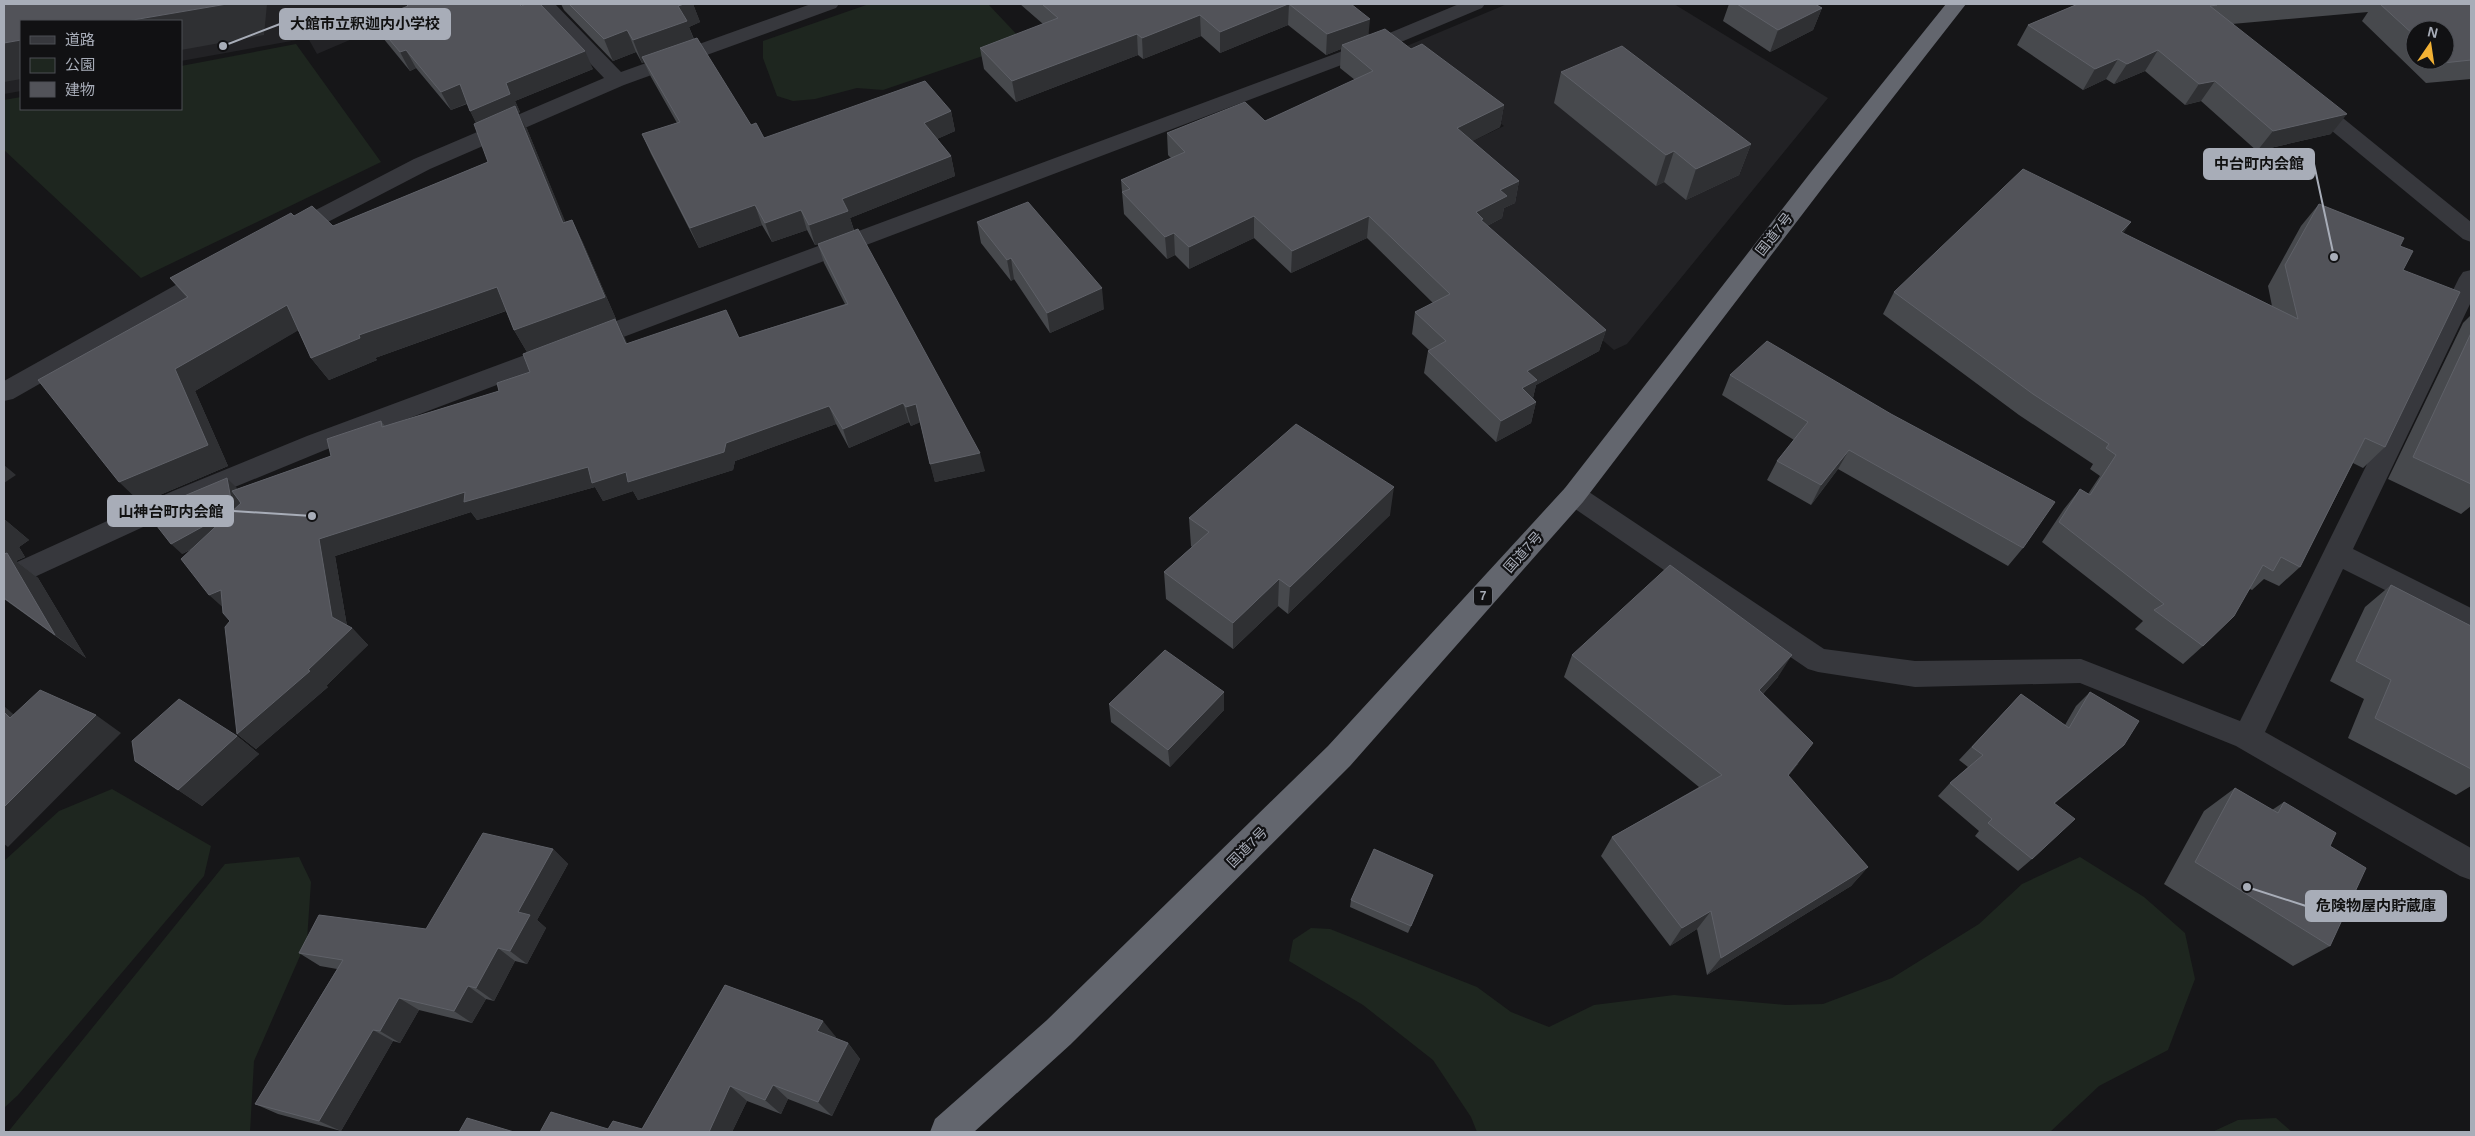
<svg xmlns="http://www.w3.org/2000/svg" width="2475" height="1136" font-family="Helvetica,'Noto Sans JP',sans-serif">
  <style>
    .built { fill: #222225 }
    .green { fill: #1e261f }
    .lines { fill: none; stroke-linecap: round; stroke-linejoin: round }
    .minor { fill: #37383d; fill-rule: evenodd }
    .highway { fill: #63666e; fill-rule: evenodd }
    .wall { fill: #47494d; fill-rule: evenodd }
    .shaded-wall { fill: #2f3033 }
    .building { fill: #525359; stroke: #5f6168 }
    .labels { text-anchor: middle; stroke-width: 4.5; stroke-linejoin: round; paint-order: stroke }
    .shield { fill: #111113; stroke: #7b7e86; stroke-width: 1 }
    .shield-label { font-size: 12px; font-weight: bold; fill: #a8adb8 }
    .street-label { font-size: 14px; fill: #a8adb8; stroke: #111113 }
    .leader { fill: none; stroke: #a8adb8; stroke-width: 2 }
    .callout-dot { fill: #a8adb8; stroke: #111113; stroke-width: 2 }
    .callout { fill: #a8adb8; stroke: #a8adb8; stroke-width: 2 }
    .callout-label { font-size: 15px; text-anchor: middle; font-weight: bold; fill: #111 }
  </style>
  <rect width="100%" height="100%" fill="#161618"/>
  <path class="built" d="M4 4H434L317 54 308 38 181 61V21H21V91L4 94Z
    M1507 4H1674L1828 98 1627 344 1614 350 1401 167 1447 153 1504 126 1402 48Z"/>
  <path class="green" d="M869 4H988L1024 42 883 90 857 88 815 99 793 101 777 96 763 58V41Z
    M296 44 381 162 141 278 4 150V100L21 97V109H181V66Z
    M112 789 211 846 204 876 18 1095 4 1108V861L59 811Z
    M299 857 311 882 307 940 254 1061 250 1132H8L225 864Z
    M2080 857 2144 897 2185 933 2195 979 2168 1050 2099 1086 2050 1132H1477L1471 1117 1433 1060 1363 1005 1289 961 1293 940 1311 928 1330 929 1477 987 1511 1012 1549 1027 1594 1005 1674 995 1786 1005 1823 1004 1892 978 1979 924 2022 884Z
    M2276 1118 2292 1132H2212L2238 1120Z"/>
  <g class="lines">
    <path class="minor" d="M534 4H555L621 72 811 4H839L836 8 624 85 430 169 297 238 289 241 281 238 278 233 281 228 414 159 604 78Z
      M1459 4H1485L1482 8 1389 47 325 450 191 505 4 591V568L173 491 307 436 1375 39Z
      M2310 95 2317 97 2471 222V242L2463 239 2303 107 2300 102 2303 97Z
      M214 266 222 268 226 274 222 280 13 399 4 401V381L206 268Z
      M2471 270V302L2353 549 2471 608V633L2343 569 2265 732 2471 848V880L2460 876 2236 746 2080 683 1915 687 1818 672 1808 669 1565 502 1561 495 1565 488 1574 485 1583 488 1824 649 1915 661 2081 659 2240 721 2459 278 2463 272Z"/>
    <path class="highway" d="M1946 4H1966L1827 182 1583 502 1350 766 1071 1044 974 1132H930L935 1119 1047 1020 1328 746 1565 488 1811 172Z"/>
  </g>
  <path class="wall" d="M406 4 521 6 593 69 515 101 520 112 518 113 527 129 565 222 572 220 583 243 616 319 527 352 514 330 506 311 375 358 377 360 329 380 311 358 298 330 195 391 228 466 141 503 187 298 170 278 294 216 333 226 488 162 476 123 467 104 451 110 416 68 410 71 383 38 373 20 408 7Z
    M561 4H693L700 22 689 27 694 39 751 125 764 138 951 111 955 131 937 139 951 156 955 176 850 218 854 230 985 471 935 482 920 422 911 426 909 422 849 448 836 424 735 461 733 470 638 500 633 491 603 501 595 487 477 520 471 512 335 556 347 626 352 628 368 645 326 686 328 687 256 749 237 734 230 621 192 549 182 554 227 478 237 489 331 456 381 421 385 426 499 391 615 319 627 344 739 338 845 304 824 263 818 244 815 245 807 230 772 242 762 225 699 248 651 154 642 134 677 123 651 77 644 62 642 63 636 52 613 61 564 10Z
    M1020 4H1351L1369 35 1411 49 1504 105 1500 127 1472 141 1519 181 1515 203 1504 208 1502 218 1487 226 1606 330 1599 351 1536 385 1533 398 1536 402 1531 423 1496 442 1424 373 1428 351 1429 350 1412 334 1415 312 1433 303 1367 238 1291 273 1254 238 1189 269 1175 255 1167 259 1124 214 1121 180 1171 158 1168 155 1167 133 1265 121 1355 80 1340 68 1341 49 1326 55 1288 25 1220 53 1201 36 1143 59 1138 55 1016 102 984 69 980 48 1043 24Z
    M1729 4H1815L1822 8 1813 30 1770 52 1723 21Z
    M2078 4H2471V79L2426 83 2362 21 2368 12 2232 24 2331 134 2257 151 2201 101 2185 105 2145 71 2114 84 2106 79 2083 90 2017 45 2028 25ZM2415 30 2445 60H2415Z
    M1561 72 1751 144 1739 175 1686 200 1664 182 1656 186 1554 103Z
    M2319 204 2400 246 2403 270 2385 447 2363 468 2353 463 2300 567 2279 586 2264 579 2252 590 2250 589 2203 646 2183 664 2135 629 2143 621 2042 542 2064 509 2080 489 2088 494 2100 476 2090 469 2093 464 2019 415 1883 314 1894 292 2123 234 2272 306 2268 286 2301 226Z
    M977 222 1104 309 1050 333 1014 279 1011 281 981 243Z
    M2471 315V506L2461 514 2388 479 2463 323Z
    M1730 375 2023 548 2008 566 1838 469 1811 505 1767 480 1777 461 1794 440 1722 395Z
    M1390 515 1288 614 1278 606 1233 649 1166 599 1164 572 1192 547 1191 546 1189 518Z
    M4 519 29 540 19 547 25 557 16 561 38 578 86 658 4 599Z
    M2391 585 2471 626V786L2456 795 2348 738 2364 699 2330 681 2365 607Z
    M1572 655 1778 677 1763 694 1798 764 1788 776 1868 867 1851 886 1707 975 1697 929 1670 946 1601 856 1612 837 1699 787 1564 677Z
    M1224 692V710L1170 767 1111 722 1109 704Z
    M2090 692 2124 745 2054 804 2032 859 2018 871 1975 836 1979 831 1938 796 1950 783 1968 767 1959 760 2021 694 2065 725 2076 706Z
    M237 736 259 754 202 806 135 761Z
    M2235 788 2272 810 2284 802 2330 846V946L2293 966 2164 884 2204 811Z
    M553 849 568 864 537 920 546 928 527 964 515 961 494 1001 486 999 472 1023 419 1010 400 1043 393 1041 341 1131 278 1114 255 1104 337 969 320 966 299 953 426 929Z
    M1430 883 1408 933 1350 907 1351 900Z
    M725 985 836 1037 835 1038 848 1043 860 1059 832 1116 788 1099 781 1114 747 1101 732 1132H540L608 1129H642Z"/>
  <path class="shaded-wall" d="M227 4H267L264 35 181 50V21H127Z
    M684 4H693L700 22 689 27 695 43 642 57 644 62 642 63 633 40 678 6Z
    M1289 4 1288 25 1220 53V32Z
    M1822 8 1813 30 1770 52 1778 30Z
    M1200 15 1201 36 1143 59 1142 38Z
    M1370 19 1368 40 1342 45 1341 49 1326 55 1327 34Z
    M627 30 636 52 613 61 604 39Z
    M1137 34 1138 55 1016 102 1012 81Z
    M21 40V79L4 82V43Z
    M406 50 416 68 410 71 400 52Z
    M2158 50 2145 71 2114 84 2127 64Z
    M585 51 593 69 515 101 520 112 518 113 527 129 575 245 479 129 470 111 506 83Z
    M2118 59 2106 79 2083 90 2095 69Z
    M2215 81 2201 101 2185 105 2199 84Z
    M460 84 470 102 451 110 441 92Z
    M1504 105 1500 127 1453 151 1457 128Z
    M951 111 955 131 928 143 924 123Z
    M2347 114 2331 134 2257 151 2273 131Z
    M1751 144 1739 175 1686 200 1696 169Z
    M1674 151 1664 182 1656 186 1666 155Z
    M951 156 955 176 850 218 854 231 815 245 809 225 842 199Z
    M1519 181 1515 203 1504 208 1502 218 1481 229 1476 212 1500 190Z
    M755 205 762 225 699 248 690 228Z
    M801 210 807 230 772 242 765 223Z
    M1254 216V238L1189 269V247Z
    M1369 216 1367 238 1291 273 1292 251Z
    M572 220 583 243 616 319 527 352 514 330Z
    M2131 222 2116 244 2121 232Z
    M1174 233 1175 255 1167 259 1165 237Z
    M1011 258 1014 279 1011 281 1007 260Z
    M497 287 511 309 375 358 377 360 329 380 311 358 359 335Z
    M1102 288 1104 309 1050 333 1047 313Z
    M287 305 304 327 195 391 228 466 141 503 119 482 175 369Z
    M615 319 625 338 635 363 626 344Z
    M1606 330 1599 351 1536 385 1532 402 1517 410 1527 371Z
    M1536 402 1531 423 1496 442 1501 421Z
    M903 403 909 422 849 448 843 429Z
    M916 404 921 422 911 426 906 407Z
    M829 406 836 424 735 461 733 470 638 500 633 491 603 501 595 487 477 520 471 512 335 556 348 632 352 628 368 645 326 686 328 687 256 749 237 734 308 670 332 617 319 539 465 492 588 467 626 472 726 443Z
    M1849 450 1838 469 1811 505 1821 485Z
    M980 453 985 471 935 482 930 464Z
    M4 465 16 475 4 483Z
    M227 478 237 488 243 520 182 554 171 544Z
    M1394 487 1390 515 1288 614 1290 587Z
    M4 519 29 540 19 547 25 557 16 561 38 578 86 658 55 635 4 567Z
    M1279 579 1278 606 1233 649V623Z
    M221 590 228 612 209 595Z
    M1792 655 1778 677 1746 712 1759 690Z
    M1224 692V710L1170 767 1168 750Z
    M4 706 37 735 10 718 4 712Z
    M96 715 121 733 8 847 4 844V807Z
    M237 736 259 754 202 806 178 790Z
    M1813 743 1798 764 1773 795 1788 775Z
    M2124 745 2109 758 2039 816 2054 803Z
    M553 849 568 864 537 920 546 928 527 964 510 951 518 912Z
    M1868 867 1851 886 1707 975 1721 958Z
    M1711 911 1697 929 1670 946 1682 928Z
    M498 948 515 961 494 1001 476 988Z
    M468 986 486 999 472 1023 454 1011Z
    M399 998 419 1010 400 1043 380 1031Z
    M823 1021 836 1037 830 1047 817 1031Z
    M373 1030 393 1041 341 1131 319 1121Z
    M848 1043 860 1059 832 1116 818 1102Z
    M773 1085 788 1099 781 1114 765 1100Z
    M730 1086 747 1101 732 1132H709Z"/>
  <path class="building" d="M4 4H227L127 21H21V40L4 43Z
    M406 4H519L521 6 526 4H540L585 51 506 83 510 94 470 111 460 84 441 92 406 50 400 52 373 20 408 6Z
    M569 4H684L678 6 687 21 633 40 627 30 604 39Z
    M1042 4H1288L1220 32 1200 15 1142 38 1137 34 1012 81 980 48 1058 18Z
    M1289 4H1351L1370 19 1327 34Z
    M1737 4H1815L1822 8 1778 30Z
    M2078 4H2215L2217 5 2210 6 2347 114 2273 131 2215 81 2199 84 2158 50 2127 64 2118 59 2095 69 2028 25Z
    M2380 4H2471V60L2443 63 2440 60H2445V30H2415V36Z
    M1385 29 1411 49 1422 44 1504 105 1457 128 1519 181 1500 190 1507 196 1476 212 1483 219 1481 220 1606 330 1527 371 1537 380 1522 388 1536 402 1501 421 1428 351 1446 341 1415 312 1450 294 1369 216 1292 251 1254 216 1189 247 1174 233 1165 237 1122 192 1130 189 1121 180 1185 152 1167 133 1245 102 1265 121 1373 71 1342 45Z
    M697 38 751 125 756 123 764 138 925 81 951 111 924 123 951 156 842 199 848 211 809 225 801 210 765 223 755 205 690 228 642 134 680 122 642 57Z
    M1622 46 1751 144 1696 169 1674 151 1666 155 1561 72Z
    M515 106 563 223 572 220 605 297 514 330 497 287 359 335 360 338 311 358 287 305 175 369 208 445 119 482 38 380 188 297 170 278 291 213 294 216 312 206 333 226 488 162 474 124Z
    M2023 169 2131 222 2121 232 2298 319 2285 265 2319 204 2404 238 2400 246 2413 251 2403 270 2460 292 2385 447 2365 438 2300 567 2281 557 2273 571 2263 565 2234 616 2203 646 2154 610 2164 604 2059 522 2080 489 2090 495 2116 455 2106 448 2109 444 2033 394 1894 292Z
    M1028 202 1102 288 1047 313 1011 258 1007 260 977 222Z
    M858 229 980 453 930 464 916 404 906 407 903 403 843 429 829 406 726 443 724 452 628 482 626 472 592 483 588 467 464 502 465 492 319 539 332 617 352 628 308 670 310 671 237 734 225 627 230 621 223 613 221 590 209 595 181 559 241 503 232 491 331 456 327 439 381 421 382 427 499 391 497 383 530 372 523 354 615 319 626 344 726 310 739 338 848 304 818 244Z
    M2471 333V484L2413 457Z
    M1767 341 1891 414 2055 502 2023 548 1849 450 1821 485 1777 461 1808 422 1730 375Z
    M1296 424 1394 487 1290 587 1279 579 1233 623 1164 572 1209 532 1189 518Z
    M227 478 233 510 171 544 146 512Z
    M7 553 55 635 4 598V554Z
    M1670 565 1792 655 1759 690 1813 743 1788 775 1868 867 1721 958 1711 911 1682 928 1612 837 1722 775 1572 655Z
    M2391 585 2471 626V769L2375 718 2391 680 2356 661Z
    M1165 650 1224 692 1168 750 1109 704Z
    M40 690 96 715 4 807V712L10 718Z
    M2090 692 2139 721 2124 745 2054 803 2075 819 2032 859 1988 823 1992 819 1950 783 1983 755 1972 747 2021 694 2069 728Z
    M179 699 237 736 178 790 135 761 132 741Z
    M2235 788 2278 813 2284 802 2336 833 2330 846 2366 868 2330 946 2195 862Z
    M483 833 553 849 518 912 530 915 510 951 498 948 476 988 468 986 454 1011 399 998 380 1031 373 1030 319 1121 255 1104 343 960 299 953 319 915 426 929Z
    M1374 849 1433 875 1411 926 1351 900Z
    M725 985 823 1021 817 1031 848 1043 818 1102 773 1085 765 1100 730 1086 709 1132H540L551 1112 608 1129 613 1121 642 1129Z
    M467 1118 514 1132H459Z"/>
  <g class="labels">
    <rect class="shield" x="1474" y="586.5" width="18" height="19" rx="4"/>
    <g class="shield-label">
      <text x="1483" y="600">7</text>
    </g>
    <g class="street-label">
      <text transform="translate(1774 234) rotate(-52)" y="5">国道7号</text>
      <text transform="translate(1523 552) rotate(-48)" y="5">国道7号</text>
      <text transform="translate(1247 847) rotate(-45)" y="5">国道7号</text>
    </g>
  </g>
  <path class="leader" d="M223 46L280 24M2334 257L2314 164M312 516L233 511M2247 887L2306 906"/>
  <g class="callout-dot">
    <circle cx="223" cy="46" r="5"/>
    <circle cx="2334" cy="257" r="5"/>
    <circle cx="312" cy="516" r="5"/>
    <circle cx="2247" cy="887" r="5"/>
  </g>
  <g class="callout">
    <rect x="280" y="9" width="170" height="30" rx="5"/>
    <rect x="2204" y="149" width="110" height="30" rx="5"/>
    <rect x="108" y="496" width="125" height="30" rx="5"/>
    <rect x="2306" y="891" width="140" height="30" rx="5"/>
  </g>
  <g class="callout-label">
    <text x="365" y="29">大館市立釈迦内小学校</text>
    <text x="2259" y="169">中台町内会館</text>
    <text x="171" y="517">山神台町内会館</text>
    <text x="2376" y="911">危険物屋内貯蔵庫</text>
  </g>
  <rect width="2475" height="1136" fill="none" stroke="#a8adb8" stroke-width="10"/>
  <rect x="20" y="20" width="162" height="90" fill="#111113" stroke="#4d4f55"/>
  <rect x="30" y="36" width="25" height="8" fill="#37383d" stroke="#4d4f55"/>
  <text x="65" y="45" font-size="15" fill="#a8adb8">道路</text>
  <rect x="30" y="58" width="25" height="15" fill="#1e261f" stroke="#4d4f55"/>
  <text x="65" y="70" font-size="15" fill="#a8adb8">公園</text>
  <rect x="30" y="82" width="25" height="15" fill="#525359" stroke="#4d4f55"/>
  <text x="65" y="95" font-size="15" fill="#a8adb8">建物</text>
  <g transform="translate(2430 45) rotate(13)"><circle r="24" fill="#111113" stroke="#4d4f55"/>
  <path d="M0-4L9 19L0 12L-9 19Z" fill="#f2b134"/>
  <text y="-8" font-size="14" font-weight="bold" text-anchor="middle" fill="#a8adb8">N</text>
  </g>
</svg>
